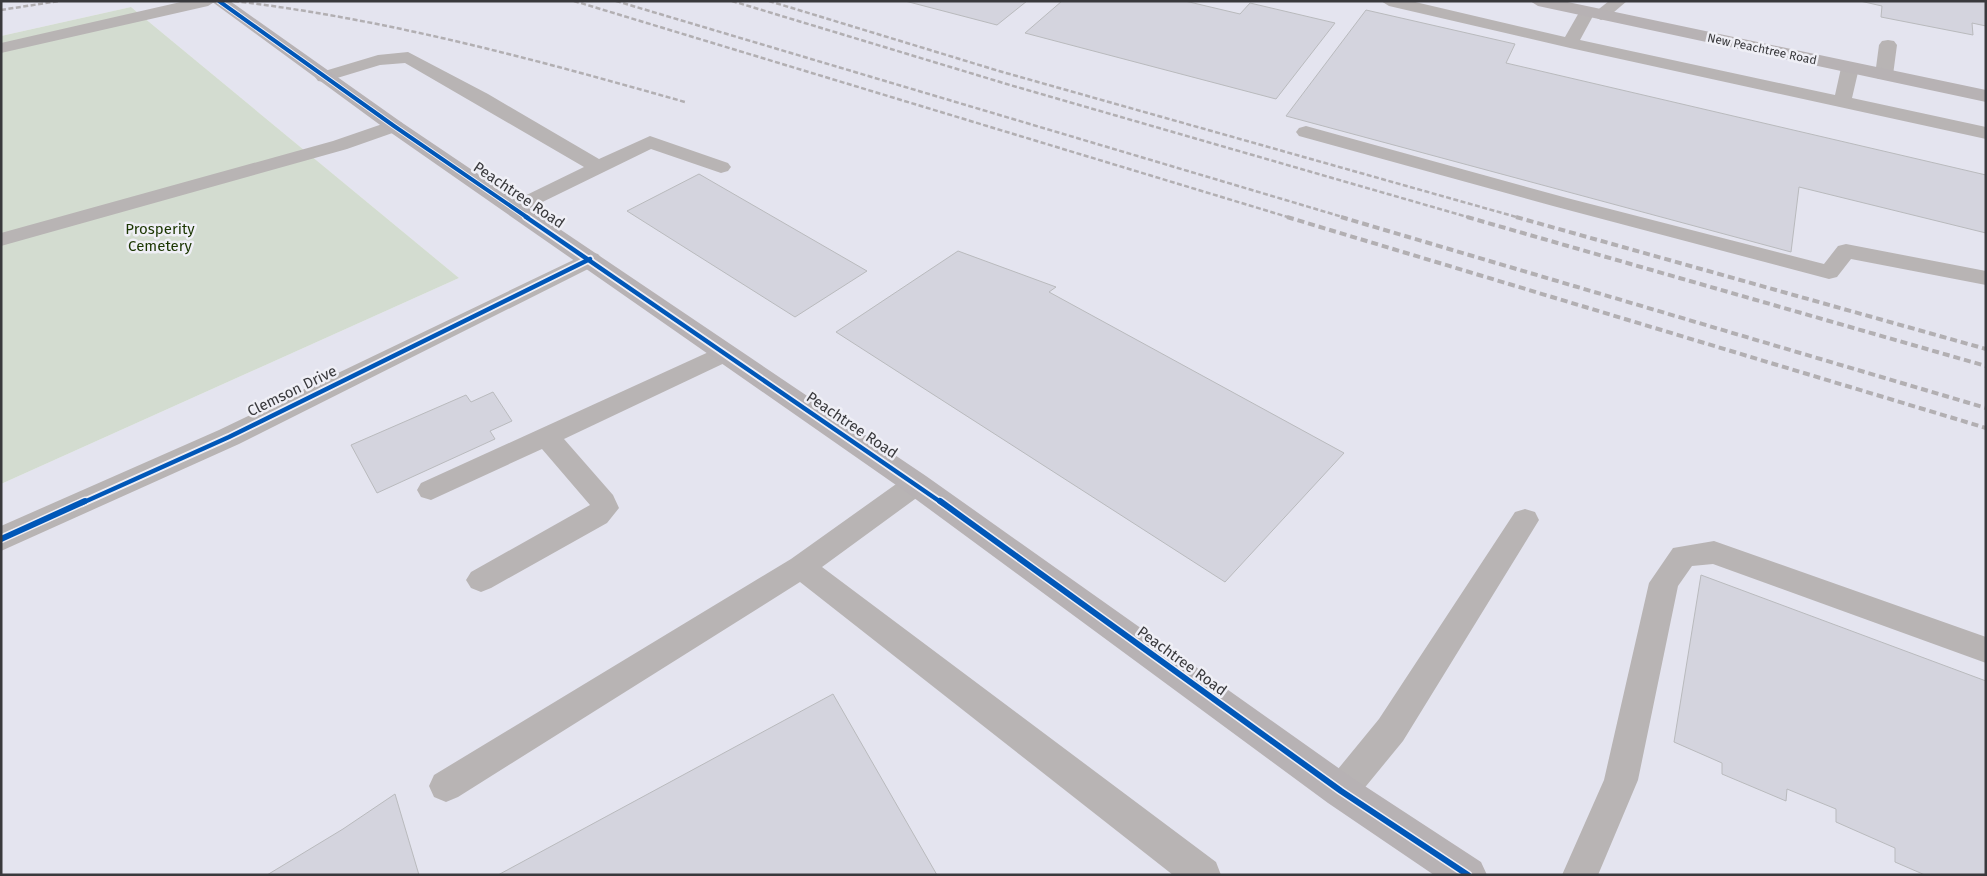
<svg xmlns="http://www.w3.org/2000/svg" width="1987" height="876" font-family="'Fira Sans',sans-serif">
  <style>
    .built { fill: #e4e4ef }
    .green { fill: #d3dcd0 }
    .building { fill: #d4d4de; stroke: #b9babd }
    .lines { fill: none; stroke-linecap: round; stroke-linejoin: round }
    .lane { fill: #b8b4b4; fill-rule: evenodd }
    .street { fill: #b8b4b4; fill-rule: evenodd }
    .secondary { fill: #b7b2b4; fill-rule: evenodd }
    .rail-far1 { stroke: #b2afb2; stroke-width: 2.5; stroke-dasharray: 5 2.5; stroke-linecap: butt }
    .rail { stroke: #b2afb2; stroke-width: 4; stroke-dasharray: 7 4; stroke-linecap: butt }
    .cycleway-far2-casing { stroke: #efeff6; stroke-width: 6 }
    .cycleway-far1-casing { stroke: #efeff6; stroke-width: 8 }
    .cycleway-casing { stroke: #efeff6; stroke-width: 9 }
    .cycleway-far2 { stroke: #0057b8; stroke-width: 4 }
    .cycleway-far1 { stroke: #0057b8; stroke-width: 4.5 }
    .cycleway { stroke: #0057b8; stroke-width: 6 }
    .labels { text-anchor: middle; stroke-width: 5; stroke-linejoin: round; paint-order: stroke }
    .far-street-label { font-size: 12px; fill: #39393c; stroke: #efeff6 }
    .street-label { font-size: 15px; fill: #39393c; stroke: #efeff6 }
    .park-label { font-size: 15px; fill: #1b3601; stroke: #efeff6 }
  </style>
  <rect width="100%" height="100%" fill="#f0f0f5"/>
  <path class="built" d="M1 1H1986V875H1V484L459 278 131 7 1 36Z"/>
  <path class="green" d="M131 7 459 278 1 484V36Z"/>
  <path class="building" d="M905 1H1027L997 25Z
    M1062 1H1185L1240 14 1250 3 1335 23 1276 99 1025 33Z
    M1860 1H1986V26L1972 23 1973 35 1881 17 1882 6Z
    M1366 10 1515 44 1506 63 1986 175V233L1799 187 1791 252 1286 116Z
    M699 174 867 271 795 317 627 211Z
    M958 251 1056 287 1049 292 1344 453 1225 582 836 332Z
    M493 392 512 421 490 431 495 439 377 493 351 445 466 395 471 402Z
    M1701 575 1986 681V875H1925L1895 862V848L1836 822V809L1787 789 1786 801 1722 774V763L1674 742Z
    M833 694 937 875H498Z
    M395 794 419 875H267L343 829Z"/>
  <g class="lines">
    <path class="lane" d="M185 1H216L208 6 1 53V43Z
      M1381 1H1411L1565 37 1581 9 1587 7 1595 12 1609 1H1627L1607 18 1601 20 1593 16 1580 40 1835 95 1841 68 1844 64H1856L1859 68 1852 98 1986 127V139L1570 48 1389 6Z
      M1888 40 1894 41 1897 45 1893 75 1890 79H1878L1875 75 1879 45 1882 41Z
      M408 52 488 94 599 159 650 136 728 163 731 167 728 171 721 173 651 149 522 212 515 214 508 212 505 208 508 204 584 167 405 63 380 65 324 82 318 81 315 77 318 73 378 55Z
      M394 120 401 122 404 126 401 130 347 149 1 246V233L333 141Z
      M1306 126 1567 198 1824 264 1838 246 1846 244 1986 271V285L1851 259 1837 277 1829 279 1553 206 1299 136 1296 132 1299 128Z
      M724 345 733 347 736 353 733 359 564 439 613 495 619 508 607 523 491 588 481 592 471 588 466 580 471 572 590 505 542 449 431 500 421 497 417 490 421 483Z
      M916 474 926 477 930 484 926 491 822 567 1216 862 1221 875H1173L800 582 458 797 446 802 434 797 429 786 434 775 791 559 906 477Z
      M1525 509 1535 512 1539 520 1403 741 1353 802 1341 807 1329 802 1324 791 1329 780 1379 719 1515 512Z
      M1714 541 1986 637V663L1713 564 1692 566 1678 586 1638 780 1598 875H1562L1604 780 1649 583 1673 548Z"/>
    <path class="street" d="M590 252 598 254 602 259 598 264 239 444 1 551V526L219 430Z"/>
    <path class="secondary" d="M211 1H230L401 122 926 476 1354 779 1481 862 1487 875H1434L1328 803 906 492 387 130Z
      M1530 1H1563L1986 90V102L1538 6Z"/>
    <path class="rail-far1" d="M234 1C387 19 537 60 685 102
      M574 1 1291 218
      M616 1 1346 218
      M732 1 1010 85 1471 218
      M769 1 999 71 1520 218
      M1 10 59 1"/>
    <path class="rail" d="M1287 217 1986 428
      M1341 217 1986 408
      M1467 217 1986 366
      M1516 217 1986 349"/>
    <g class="cycleway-far2-casing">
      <path id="cycleway-far2" d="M219 1 394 126 528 218"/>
    </g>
    <g class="cycleway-far1-casing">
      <path id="cycleway-far1" d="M526 217 942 503
        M82 503 229 437 590 259"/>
    </g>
    <g class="cycleway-casing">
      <path id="cycleway" d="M940 501 1341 791 1468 875
        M1 539 85 501"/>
    </g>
    <use href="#cycleway-far2" class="cycleway-far2"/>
    <use href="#cycleway-far1" class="cycleway-far1"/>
    <use href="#cycleway" class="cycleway"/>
  </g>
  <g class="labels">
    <g class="far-street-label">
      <text transform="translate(1762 49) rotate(12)" y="4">New Peachtree Road</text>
    </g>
    <g class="street-label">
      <text transform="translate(519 195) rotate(34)" y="5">Peachtree Road</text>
      <text transform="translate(292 391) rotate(-26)" y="5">Clemson Drive</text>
      <text transform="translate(852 425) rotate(34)" y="5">Peachtree Road</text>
      <text transform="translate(1182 661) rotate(36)" y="5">Peachtree Road</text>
    </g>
    <g class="park-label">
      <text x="160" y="234">Prosperity<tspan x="160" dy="17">Cemetery</tspan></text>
    </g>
  </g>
  <rect width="1987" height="876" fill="none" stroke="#39393c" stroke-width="5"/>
</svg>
